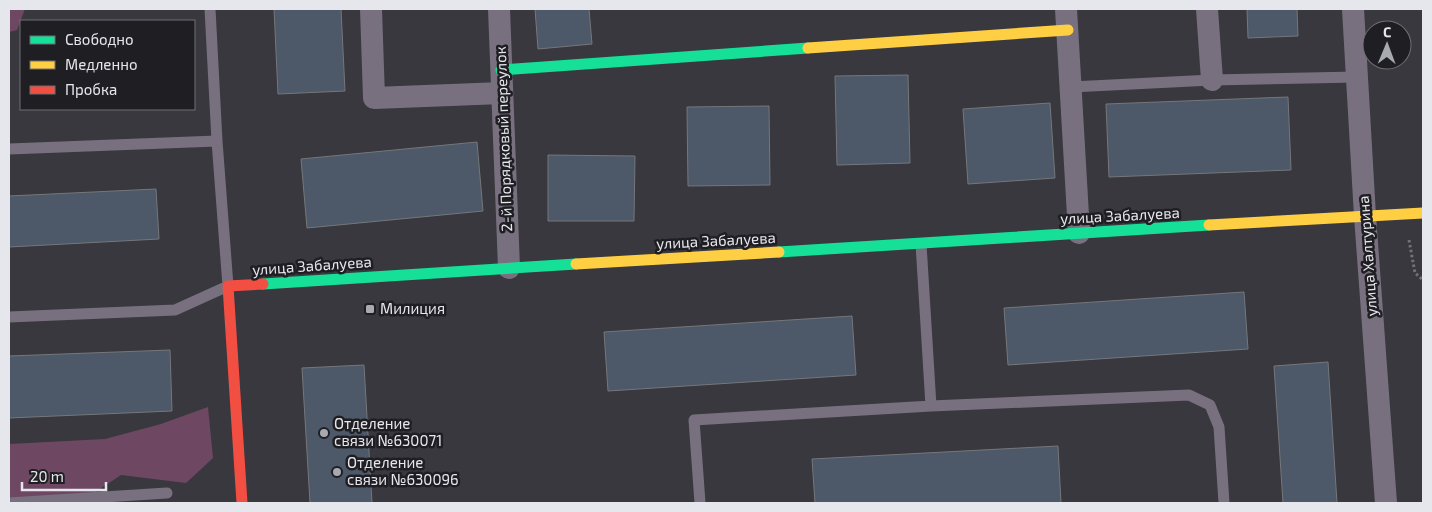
<svg xmlns="http://www.w3.org/2000/svg" width="1432" height="512" font-family="'Exo 2',sans-serif">
  <style>
    .green { fill: #6e4863 }
    .building { fill: #4d5868; stroke: #75777b }
    .lines { fill: none; stroke-linecap: round; stroke-linejoin: round }
    .path { stroke: #74707a; stroke-width: 3; stroke-dasharray: 2.5 2.5; stroke-linecap: butt }
    .lane { stroke: #78707f; stroke-width: 11 }
    .street { stroke: #78707f; stroke-width: 22 }
    .fast { stroke: #16e098; stroke-width: 11 }
    .slow { stroke: #ffcf43; stroke-width: 11 }
    .jam { stroke: #f24e42; stroke-width: 11 }
    .poi-dot { fill: #a9a9b0; stroke: #1e1e23; stroke-width: 2 }
    .labels { text-anchor: middle; stroke-width: 5; stroke-linejoin: round; paint-order: stroke }
    .street-label { font-size: 15px; fill: #e6e6ed; stroke: #1e1e23 }
    .poi-label { font-size: 15px; fill: #e6e6ed; stroke: #1e1e23; text-anchor: start }
  </style>
  <rect width="100%" height="100%" fill="#38383e"/>
  <path class="green" d="M9 9H25L17 30 9 32Z
    M208 407 213 458 186 483 121 475 79 503H9V444L105 439 161 424Z"/>
  <path class="building" d="M274 9H341L345 91 278 94Z
    M535 9H589L592 44 538 49Z
    M1247 9H1297L1298 36 1248 38Z
    M908 75 910 163 837 165 835 76Z
    M1288 97 1291 170 1109 177 1106 104Z
    M1050 103 1055 178 968 184 963 109Z
    M769 106 770 185 688 186 687 107Z
    M477 142 483 211 307 228 301 159Z
    M548 155 635 156 634 221H548Z
    M156 189 159 239 9 247V196Z
    M1244 292 1248 349 1008 365 1004 308Z
    M852 316 856 375 608 391 604 332Z
    M170 350 172 411 9 418V356Z
    M1328 362 1337 503H1283L1274 366Z
    M364 365 372 503H310L302 368Z
    M1058 446 1061 503H815L812 459Z"/>
  <g class="lines">
    <path class="path" d="M1409 240 1415 273 1423 280"/>
    <path class="lane" d="M210 9 217 141
      M1071 87 1212 80 1357 77
      M9 149 217 141 228 286 175 310 9 317
      M921 244 931 406
      M9 503 167 493
      M700 503 694 420 931 406 1189 395 1210 405 1219 427 1224 503"/>
    <path class="street" d="M371 9 374 98 502 93
      M499 9 509 268
      M1066 9 1079 233
      M1207 9 1212 80
      M1353 9 1365 216 1386 503"/>
    <path class="fast" d="M501 70 808 48
      M779 252 1209 225
      M263 284 576 264"/>
    <path class="slow" d="M808 48 1068 30
      M1209 225 1423 213
      M576 264 779 252"/>
    <path class="jam" d="M242 503 228 286 263 284"/>
  </g>
  <g class="poi-dot">
    <rect x="365" y="304" width="10" height="10" rx="2.5"/>
    <circle cx="324" cy="433" r="5"/>
    <circle cx="337" cy="472" r="5"/>
  </g>
  <g class="labels">
    <g class="street-label">
      <text transform="translate(504 139) rotate(-92)" y="5">2-й Порядковый переулок</text>
      <text transform="translate(1120 216) rotate(-3)" y="5">улица Забалуева</text>
      <text transform="translate(716 241) rotate(-3)" y="5">улица Забалуева</text>
      <text transform="translate(1368 256) rotate(-94)" y="5">улица Халтурина</text>
      <text transform="translate(312 266) rotate(-4)" y="5">улица Забалуева</text>
    </g>
    <g class="poi-label">
      <text x="380" y="314">Милиция</text>
      <text x="334" y="429">Отделение<tspan x="334" dy="17">связи №630071</tspan></text>
      <text x="347" y="468">Отделение<tspan x="347" dy="17">связи №630096</tspan></text>
    </g>
  </g>
  <rect width="1432" height="512" fill="none" stroke="#e6e6ed" stroke-width="20"/>
  <rect x="20" y="20" width="175" height="90" fill="#1e1e23" stroke="#6e6e74"/>
  <rect x="30" y="36" width="25" height="8" fill="#16e098" stroke="#6e6e74"/>
  <text x="65" y="45" font-size="15" fill="#e6e6ed">Свободно</text>
  <rect x="30" y="61" width="25" height="8" fill="#ffcf43" stroke="#6e6e74"/>
  <text x="65" y="70" font-size="15" fill="#e6e6ed">Медленно</text>
  <rect x="30" y="86" width="25" height="8" fill="#f24e42" stroke="#6e6e74"/>
  <text x="65" y="95" font-size="15" fill="#e6e6ed">Пробка</text>
  <g transform="translate(1387 45) rotate(1)"><circle r="24" fill="#1e1e23" stroke="#6e6e74"/>
  <path d="M0-4L9 19L0 12L-9 19Z" fill="#a9a9b0"/>
  <text y="-8" font-size="14" font-weight="bold" text-anchor="middle" fill="#e6e6ed">С</text>
  </g>
  <path d="M22 482v8h84v-8" fill="none" stroke="#e6e6ed" stroke-width="2.5"/>
  <text x="30" y="482" font-size="15" fill="#e6e6ed" stroke="#1e1e23" stroke-width="4" paint-order="stroke">20 m</text>
</svg>
